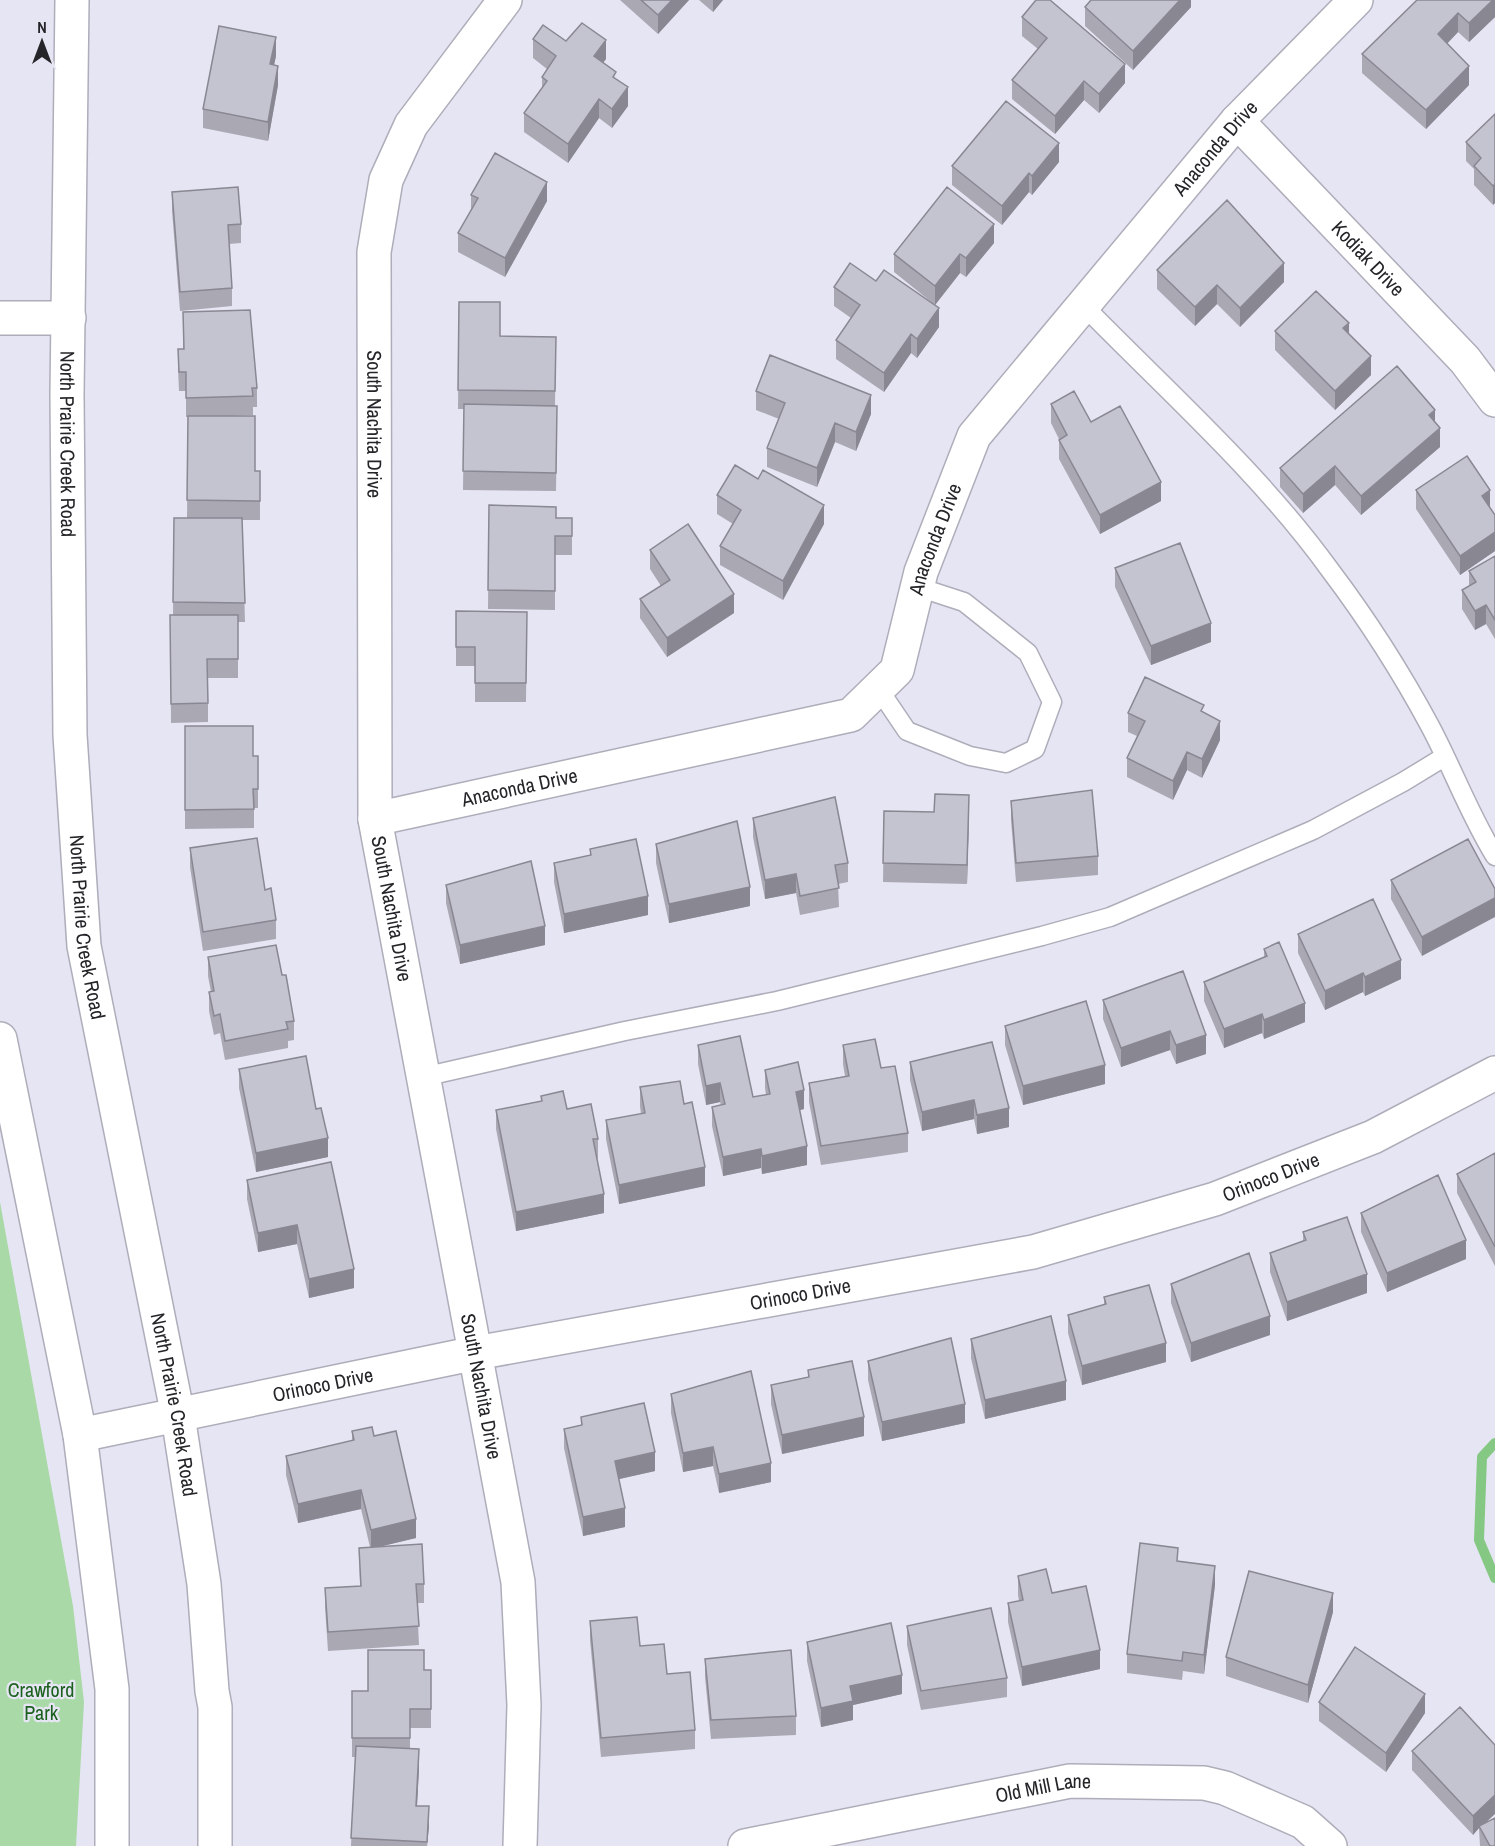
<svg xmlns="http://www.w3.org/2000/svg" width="1495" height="1846" font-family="'Archivo Narrow',sans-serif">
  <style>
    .green { fill: #a9d9a7 }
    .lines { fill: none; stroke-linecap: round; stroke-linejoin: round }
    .stream { stroke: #85c883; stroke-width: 10 }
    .lane-casing { stroke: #aeadba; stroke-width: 21 }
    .street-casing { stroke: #aeadba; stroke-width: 36 }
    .secondary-casing { stroke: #aeadba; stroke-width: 36 }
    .lane { stroke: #fff; stroke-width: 18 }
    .street { stroke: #fff; stroke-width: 33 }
    .secondary { stroke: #fff; stroke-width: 33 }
    .wall { fill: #a9a8b3 }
    .shaded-wall { fill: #898892 }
    .building { fill: #c4c3d0; stroke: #898892; stroke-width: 1.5 }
    .labels { text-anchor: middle; stroke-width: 4.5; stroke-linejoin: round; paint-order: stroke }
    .street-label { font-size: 20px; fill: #242429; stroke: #e6e5f3 }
    .park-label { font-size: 20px; fill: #1c601e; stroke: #e6e5f3 }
  </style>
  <rect width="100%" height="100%" fill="#e6e5f3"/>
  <path class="green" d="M0 1202 73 1606 84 1702 76 1846H0Z"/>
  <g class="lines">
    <path class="stream" d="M1495 1443 1482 1457 1479 1540 1495 1578"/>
    <g class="lane-casing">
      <path id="lane" d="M1083 305C1167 391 1259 472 1330 570 1367 619 1401 672 1430 726 1453 769 1469 814 1495 856
        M878 688 907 731 970 756 1006 763 1035 749 1052 702 1028 653 964 602 918 587
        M423 1077 625 1031 777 1001 1042 936 1110 917 1313 830 1403 782 1444 757"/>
    </g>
    <g class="street-casing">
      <g id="street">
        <path id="s1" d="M505 0 411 125 386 180 374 252 375 819 518 1582 524 1705 520 1846"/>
        <path id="s2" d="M1237 121 1465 360 1495 400"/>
        <path id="s3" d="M375 819 851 715 897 670 921 572 974 436 1237 121 1356 0"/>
        <path id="s4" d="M80 1435 476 1353 1033 1252 1215 1199 1373 1137 1495 1073"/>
        <path id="s5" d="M745 1846 1070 1781 1204 1783 1225 1788 1303 1822 1330 1846"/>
      </g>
    </g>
    <g class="secondary-casing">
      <g id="secondary">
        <path id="s6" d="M72 0 67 394 70 735 84 946 178 1416 204 1584 212 1691 215 1707V1846"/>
        <path d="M0 318H69"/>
        <path d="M0 1039 80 1435 112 1689V1846"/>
      </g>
    </g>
    <use href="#lane" class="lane"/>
    <use href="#street" class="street"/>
    <use href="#secondary" class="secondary"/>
  </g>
  <path class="wall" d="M620 0H689L658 34Z
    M699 0H723L713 12Z
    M1191 0V7L1133 70 1085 26V7Z
    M1417 0H1495V17L1469 42 1458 32 1447 44 1469 85 1426 129 1362 73V54Z
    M1022 17 1125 83 1099 113 1084 100 1055 134 1012 99V80L1038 49 1022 36Z
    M533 39 566 41 606 59 603 62 616 79 628 106 612 128 599 118 568 163 524 132V113L542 88V77L547 69 533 58Z
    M276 56 274 65 278 85 268 141 203 128V109Z
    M1495 114V203L1493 205 1474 185V169L1466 161V142Z
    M1059 162 1032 195 1029 192 1002 225 952 185V166Z
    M172 192 241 224V243L229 244 232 288V306L180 311 172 211Z
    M471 195 547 201 505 277 458 252V233L471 210Z
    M994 243 966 277 960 273 935 305 894 272V254Z
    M1157 270 1284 282 1240 327 1217 304 1195 326 1157 289Z
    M876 281 939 327 917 358 911 353 884 392 836 359V340L851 318 834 306V287Z
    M459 302 500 336 556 337 555 406 557 425 556 491 463 490 464 409H458Z
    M183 312 257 388V407H253V415L231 416 255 471H260V520H242L245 622H238V678H208V722L171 723 170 615H173L174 518H187L188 417H186V391H179L178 368V349H183Z
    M1275 331 1349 334 1371 375 1335 410 1275 350Z
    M756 391 871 414 856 451 835 442 817 487 767 467V448L779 419 756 410Z
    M1051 404 1091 422 1161 501 1100 534 1059 459V439L1051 423Z
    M1435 422 1440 447 1361 515 1335 485 1303 513 1280 487V468Z
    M1416 490 1490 508 1495 515V551L1460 575 1416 509Z
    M717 495 824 524 783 600 720 565V546L733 524 717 514Z
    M489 505 556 518H572V555H555V610L488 609Z
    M650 550 734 613 667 657 640 618V599L661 586 650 569Z
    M1495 556V639L1486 624 1475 630 1462 609V590L1469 586V571Z
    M1115 568 1211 642 1151 665 1115 587Z
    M456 611 527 612 526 702H475V666H456Z
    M1128 713H1204L1220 740 1202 778 1187 770 1173 800 1127 777V758L1137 736 1128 732Z
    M185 726 253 756H258V808H254V828L185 829Z
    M1011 801 1098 856V875L1016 882 1011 820Z
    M884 811 969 814 967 884 883 882Z
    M753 818 848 863V882L838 884 839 907 800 915 796 893 765 899 753 837Z
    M656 844 750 906 669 923 656 863Z
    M190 848 265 890 276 920V939L203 951 190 867Z
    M590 849 648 915 564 933 554 882V863L590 855Z
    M1391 880 1495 889 1422 956 1391 899Z
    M446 885 545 945 460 964 446 903Z
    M1298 934 1401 979 1365 996 1363 992 1325 1010 1298 953Z
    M1264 949 1305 1022 1264 1039 1262 1033 1224 1048 1204 1001V982L1264 957Z
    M208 957 282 975 294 1021V1040L288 1041V1048L225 1060 220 1033 214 1035 209 1011V992H211L208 976Z
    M1103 1000 1206 1035V1054L1176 1064 1170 1050 1121 1067 1103 1019Z
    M1005 1026 1105 1084 1023 1105 1005 1045Z
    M992 1042 1009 1127 977 1134 974 1119 922 1131 910 1080V1062Z
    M698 1045 753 1097 766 1095 765 1088V1070L804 1109 800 1110 807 1165 762 1174 761 1168 723 1176 712 1126V1107L721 1105 720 1102 706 1105 698 1064Z
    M843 1045 881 1068 908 1133V1152L821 1165 809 1102V1083L845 1076 843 1064Z
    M239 1069 316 1109 328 1157 256 1172 239 1088Z
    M640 1087 684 1104 705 1186 619 1204 606 1139V1120L641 1114 640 1106Z
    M541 1096 567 1109 598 1139V1158H597L604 1213 516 1231 496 1129V1110L541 1101Z
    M1495 1153V1266L1457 1193V1174Z
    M331 1162 354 1288 309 1298 297 1244 258 1252 247 1199V1180Z
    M1361 1213 1466 1259 1387 1292 1361 1232Z
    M1303 1232 1367 1293 1287 1321 1270 1272V1253L1303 1241Z
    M1171 1284 1270 1335 1191 1362 1171 1303Z
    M1104 1297 1166 1362 1082 1385 1068 1333V1315L1104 1305Z
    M971 1339 1066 1400 985 1419 971 1358Z
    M868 1361 965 1423 882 1441 868 1380Z
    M808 1370 864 1436 782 1454 771 1404V1385L808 1377Z
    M671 1394 771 1482 719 1493 713 1466 683 1472 671 1413Z
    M581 1417 655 1471 619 1479 625 1527 583 1536 564 1448V1429L581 1425Z
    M352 1431 374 1436 416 1538 380 1546 424 1584V1603H417L419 1645 328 1651 325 1607V1588L360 1586 359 1548 370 1547 361 1509 298 1523 286 1475V1456L352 1441Z
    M1178 1561 1215 1585 1204 1674 1183 1671 1182 1680 1127 1673V1654Z
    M1018 1576 1052 1593 1100 1669 1022 1686 1008 1622V1603L1019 1601 1018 1595Z
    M1333 1612 1308 1703 1226 1676V1657Z
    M590 1621 640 1646 667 1674 695 1730V1749L601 1757 590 1640Z
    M907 1626 1007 1678V1697L921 1710 907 1645Z
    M807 1642 902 1694 853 1705V1720L821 1727 807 1661Z
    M705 1659 796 1716V1735L711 1739 705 1677Z
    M424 1670H431V1728H410V1749L419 1768 417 1806 429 1825 427 1846H348H351L355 1757H352V1691H368Z
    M1319 1702 1425 1713 1386 1772 1319 1721Z
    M1412 1751 1485 1823 1495 1846H1480L1479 1828 1473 1835 1412 1770Z"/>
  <path class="shaded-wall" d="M672 0H689L658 34V15Z
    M713 0H723L713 12Z
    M1180 0H1191V7L1133 70V51Z
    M1490 0H1495V17L1469 42V23Z
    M1458 13V32L1438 53V34Z
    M276 37V56L270 83V64Z
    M606 40V59L594 75V56Z
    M1125 64V83L1099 113V94Z
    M278 66V85L268 141V122Z
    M1469 66V85L1426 129V110Z
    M1084 81V100L1055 134V116Z
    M628 87V106L612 128V109Z
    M599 99V118L568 163V144Z
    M1059 143V162L1032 195V176Z
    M1029 173V192L1002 225V206Z
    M547 182V201L505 277V258Z
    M1495 184V203L1493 205V186Z
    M994 224V243L966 277V258Z
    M960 254V273L935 305V286Z
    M1284 263V282L1240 327V308Z
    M1217 285V304L1195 326V307Z
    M939 308V327L917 358V339Z
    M1349 323V342L1343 328Z
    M911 334V353L884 392V373Z
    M1371 356V375L1335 410V391Z
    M871 395V414L856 451V432Z
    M1435 410V429L1429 415Z
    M835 423V442L817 487V468Z
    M1440 428V447L1361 515V496Z
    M1335 466V485L1303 513V494Z
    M1161 482V501L1100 534V515Z
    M1490 490V509L1482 496Z
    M824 505V524L783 600V581Z
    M1495 532V551L1460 575V556Z
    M734 594V613L667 657V638Z
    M1486 605V624L1475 630V611Z
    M1211 623V642L1151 665V646Z
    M1220 721V740L1202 778V759Z
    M1187 752V770L1173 800V781Z
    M969 795V814L967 884V865Z
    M796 874V893L765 899V880Z
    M750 887V906L669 923V904Z
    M648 896V915L564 933V914Z
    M1495 898V917L1422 956V937Z
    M545 926V945L460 964V945Z
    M1401 960V979L1365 996V977Z
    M1363 973V992L1325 1010V991Z
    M1305 1003V1022L1264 1039V1020Z
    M1262 1014V1033L1224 1048V1029Z
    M1170 1031V1050L1121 1067V1048Z
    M1206 1035V1054L1176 1064V1045Z
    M1105 1065V1084L1023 1105V1086Z
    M720 1083V1102L706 1105V1086Z
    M804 1090V1109L796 1111V1092Z
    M974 1100V1119L922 1131V1112Z
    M1009 1108V1127L977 1134V1115Z
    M328 1138V1157L256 1172V1153Z
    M807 1146V1165L762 1174V1156Z
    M761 1149V1168L723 1176V1157Z
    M705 1167V1186L619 1204V1185Z
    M604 1194V1213L516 1231V1212Z
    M297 1225V1244L258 1252V1233Z
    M1466 1240V1259L1387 1292V1273Z
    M354 1269V1288L309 1298V1279Z
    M1367 1274V1293L1287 1321V1302Z
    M1270 1316V1335L1191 1362V1343Z
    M1166 1343V1362L1082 1385V1366Z
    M1066 1381V1400L985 1419V1400Z
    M965 1404V1423L882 1441V1422Z
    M864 1417V1436L782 1454V1435Z
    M713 1447V1466L683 1472V1453Z
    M655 1452V1471L615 1480V1461Z
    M771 1463V1482L719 1493V1474Z
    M361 1490V1509L298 1523V1504Z
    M625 1508V1527L583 1536V1517Z
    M416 1519V1538L371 1549V1530Z
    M1215 1566V1585L1204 1674V1655Z
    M1333 1593V1612L1308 1703V1685Z
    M1100 1650V1669L1022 1686V1667Z
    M902 1675V1694L853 1705V1720L821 1727V1708L850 1686Z
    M1425 1694V1713L1386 1772V1753Z
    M419 1749V1768L416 1825V1806Z
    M1495 1795V1814L1480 1828 1479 1826V1828L1473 1835V1816Z
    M429 1806V1825L427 1846Z"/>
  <path class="building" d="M641 0H672L658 15Z
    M1036 0H1050L1125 64 1099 94 1084 81 1055 116 1012 80 1047 38 1022 17Z
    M1091 0H1180L1133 51 1085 7Z
    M1417 0H1493L1469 23 1458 13 1438 34 1469 66 1426 110 1362 54Z
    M582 23 606 40 594 56 616 72 613 77 628 87 612 109 599 99 568 144 524 113 547 81 542 77 556 56 533 39 543 25 566 41Z
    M219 26 276 37 270 64 278 66 268 122 203 109Z
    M1006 101 1059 143 1032 176 1029 173 1002 206 952 166Z
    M1495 114V184L1493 186 1474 166 1481 158 1466 142Z
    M495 153 547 182 505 258 458 233 478 198 471 195Z
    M238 187 241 224 228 225 232 288 180 292 172 192Z
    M947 187 994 224 966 258 960 254 935 286 894 254Z
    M1227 200 1284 263 1240 308 1217 285 1195 307 1157 270Z
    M850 263 876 281 884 270 939 308 917 339 911 334 884 373 836 340 860 305 834 287Z
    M1316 291 1349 323 1343 328 1371 356 1335 391 1275 331Z
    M459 302H500V336L556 337 555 391 458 390Z
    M250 310 257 388H252L253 396 186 398V372H179L178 349H184L183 312Z
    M770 355 871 395 856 432 835 423 817 468 767 448 785 403 756 391Z
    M1397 366 1435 410 1429 415 1440 428 1361 496 1335 466 1303 494 1280 468Z
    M1074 391 1091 422 1120 406 1161 482 1100 515 1059 440 1067 435 1051 404Z
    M464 404 557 406 556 473 463 471Z
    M188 416H255V471H260V501L187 500Z
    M1467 456 1490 490 1482 496 1495 515V532L1460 556 1416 490Z
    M735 465 758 479 763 470 824 505 783 581 720 546 741 510 717 495Z
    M489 505 556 507V518H572V536H555V591L488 590Z
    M174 518H242L245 603 173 602Z
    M688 524 734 594 667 638 640 599 670 580 650 550Z
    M1180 543 1211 623 1151 646 1115 568Z
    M1495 556V620L1486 605 1475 611 1462 590 1476 582 1469 571Z
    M456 611 527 612 526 683H475V647H456Z
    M170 615H238V659H207L208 703 171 704Z
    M1145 677 1204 705 1201 711 1220 721 1202 759 1187 752 1173 781 1127 758 1145 721 1128 713Z
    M185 726H253V756H258V789H253L254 809 185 810Z
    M1092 790 1098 856 1016 863 1011 801Z
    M935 794 969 795 967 865 883 863 884 811 934 812Z
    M835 797 848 863 835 865 839 888 800 896 796 874 765 880 753 818Z
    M737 821 750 887 669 904 656 844Z
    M257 838 265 890 271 888 276 920 203 932 190 848Z
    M636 839 648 896 564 914 554 863 591 855 590 849Z
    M1468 839 1495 889V898L1422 937 1391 880Z
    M531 861 545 926 460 945 446 885Z
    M1373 899 1401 960 1365 977 1363 973 1325 991 1298 934Z
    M1279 942 1305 1003 1264 1020 1262 1014 1224 1029 1204 982 1267 956 1264 949Z
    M276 945 282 975H286L294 1021 286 1022 288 1029 225 1041 220 1014 214 1016 209 992 214 991 208 957Z
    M1183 971 1206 1035 1176 1045 1170 1031 1121 1048 1103 1000Z
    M1086 1001 1105 1065 1023 1086 1005 1026Z
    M740 1036 753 1097 770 1094 765 1070 798 1062 804 1090 796 1092 807 1146 762 1156 761 1149 723 1157 712 1107 725 1104 720 1083 706 1086 698 1045Z
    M875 1039 881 1068 895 1066 908 1133 821 1146 809 1083 849 1076 843 1045Z
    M992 1042 1009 1108 977 1115 974 1100 922 1112 910 1062Z
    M306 1056 316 1109 321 1108 328 1138 256 1153 239 1069Z
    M680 1081 684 1104 692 1102 705 1167 619 1185 606 1120 645 1113 640 1087Z
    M563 1091 567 1109 591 1104 598 1139H593L604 1194 516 1212 496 1110 542 1101 541 1096Z
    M1495 1153V1247L1457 1174Z
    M331 1162 354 1269 309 1279 297 1225 258 1233 247 1180Z
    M1438 1175 1466 1240 1387 1273 1361 1213Z
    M1347 1217 1367 1274 1287 1302 1270 1253 1306 1240 1303 1232Z
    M1249 1253 1270 1316 1191 1343 1171 1284Z
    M1149 1285 1166 1343 1082 1366 1068 1315 1106 1304 1104 1297Z
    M1051 1316 1066 1381 985 1400 971 1339Z
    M951 1338 965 1404 882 1422 868 1361Z
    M852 1361 864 1417 782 1435 771 1385 809 1377 808 1370Z
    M751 1371 771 1463 719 1474 713 1447 683 1453 671 1394Z
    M644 1403 655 1452 615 1461 625 1508 583 1517 564 1429 582 1425 581 1417Z
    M372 1427 374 1436 396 1431 416 1519 371 1530 361 1490 298 1504 286 1456 354 1440 352 1431Z
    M1140 1543 1178 1548 1177 1561 1215 1566 1204 1655 1183 1652 1182 1661 1127 1654Z
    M422 1544 424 1584H416L419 1626 328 1632 325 1588 361 1586 359 1548Z
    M1046 1569 1052 1593 1086 1586 1100 1650 1022 1667 1008 1603 1023 1600 1018 1576Z
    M1249 1571 1333 1593 1308 1685 1226 1657Z
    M991 1608 1007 1678 921 1691 907 1626Z
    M637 1617 640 1646 664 1644 667 1674 690 1672 695 1730 601 1738 590 1621Z
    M891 1623 902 1675 850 1686 853 1701 821 1708 807 1642Z
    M1355 1647 1425 1694 1386 1753 1319 1702Z
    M368 1650H424V1670H431V1709H410V1738H352V1691H368Z
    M791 1650 796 1716 711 1720 705 1659Z
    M1460 1707 1495 1745V1795L1473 1816 1412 1751Z
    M356 1746 419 1749 416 1806H429L427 1842 351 1838Z
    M1495 1818V1846H1490L1479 1826Z"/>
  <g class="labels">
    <g class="street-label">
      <text dy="7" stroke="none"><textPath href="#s3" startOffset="1174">Anaconda Drive</textPath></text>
      <text dy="7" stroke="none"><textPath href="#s2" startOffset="190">Kodiak Drive</textPath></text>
      <text dy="7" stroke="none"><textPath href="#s1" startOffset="462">South Nachita Drive</textPath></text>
      <text dy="7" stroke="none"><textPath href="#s6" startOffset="444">North Prairie Creek Road</textPath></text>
      <text dy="7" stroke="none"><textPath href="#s3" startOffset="688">Anaconda Drive</textPath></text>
      <text dy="7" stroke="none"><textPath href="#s3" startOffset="148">Anaconda Drive</textPath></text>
      <text dy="7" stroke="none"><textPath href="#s1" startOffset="948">South Nachita Drive</textPath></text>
      <text dy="7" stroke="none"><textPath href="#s6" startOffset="928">North Prairie Creek Road</textPath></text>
      <text dy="7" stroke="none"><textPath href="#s4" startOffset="1220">Orinoco Drive</textPath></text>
      <text dy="7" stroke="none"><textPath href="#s4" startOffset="734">Orinoco Drive</textPath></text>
      <text dy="7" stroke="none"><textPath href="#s4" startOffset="248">Orinoco Drive</textPath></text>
      <text dy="7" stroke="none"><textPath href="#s1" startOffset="1434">South Nachita Drive</textPath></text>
      <text dy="7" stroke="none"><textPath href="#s6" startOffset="1414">North Prairie Creek Road</textPath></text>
      <text dy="7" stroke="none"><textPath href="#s5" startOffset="304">Old Mill Lane</textPath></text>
    </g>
    <g class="park-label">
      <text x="41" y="1697">Crawford<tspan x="41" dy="23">Park</tspan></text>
    </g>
  </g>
  <g transform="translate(42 42)" stroke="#e6e5f3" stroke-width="4.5" paint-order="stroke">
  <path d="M0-4.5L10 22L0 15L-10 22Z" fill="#242429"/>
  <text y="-9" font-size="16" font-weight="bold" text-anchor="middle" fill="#242429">N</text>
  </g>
</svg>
